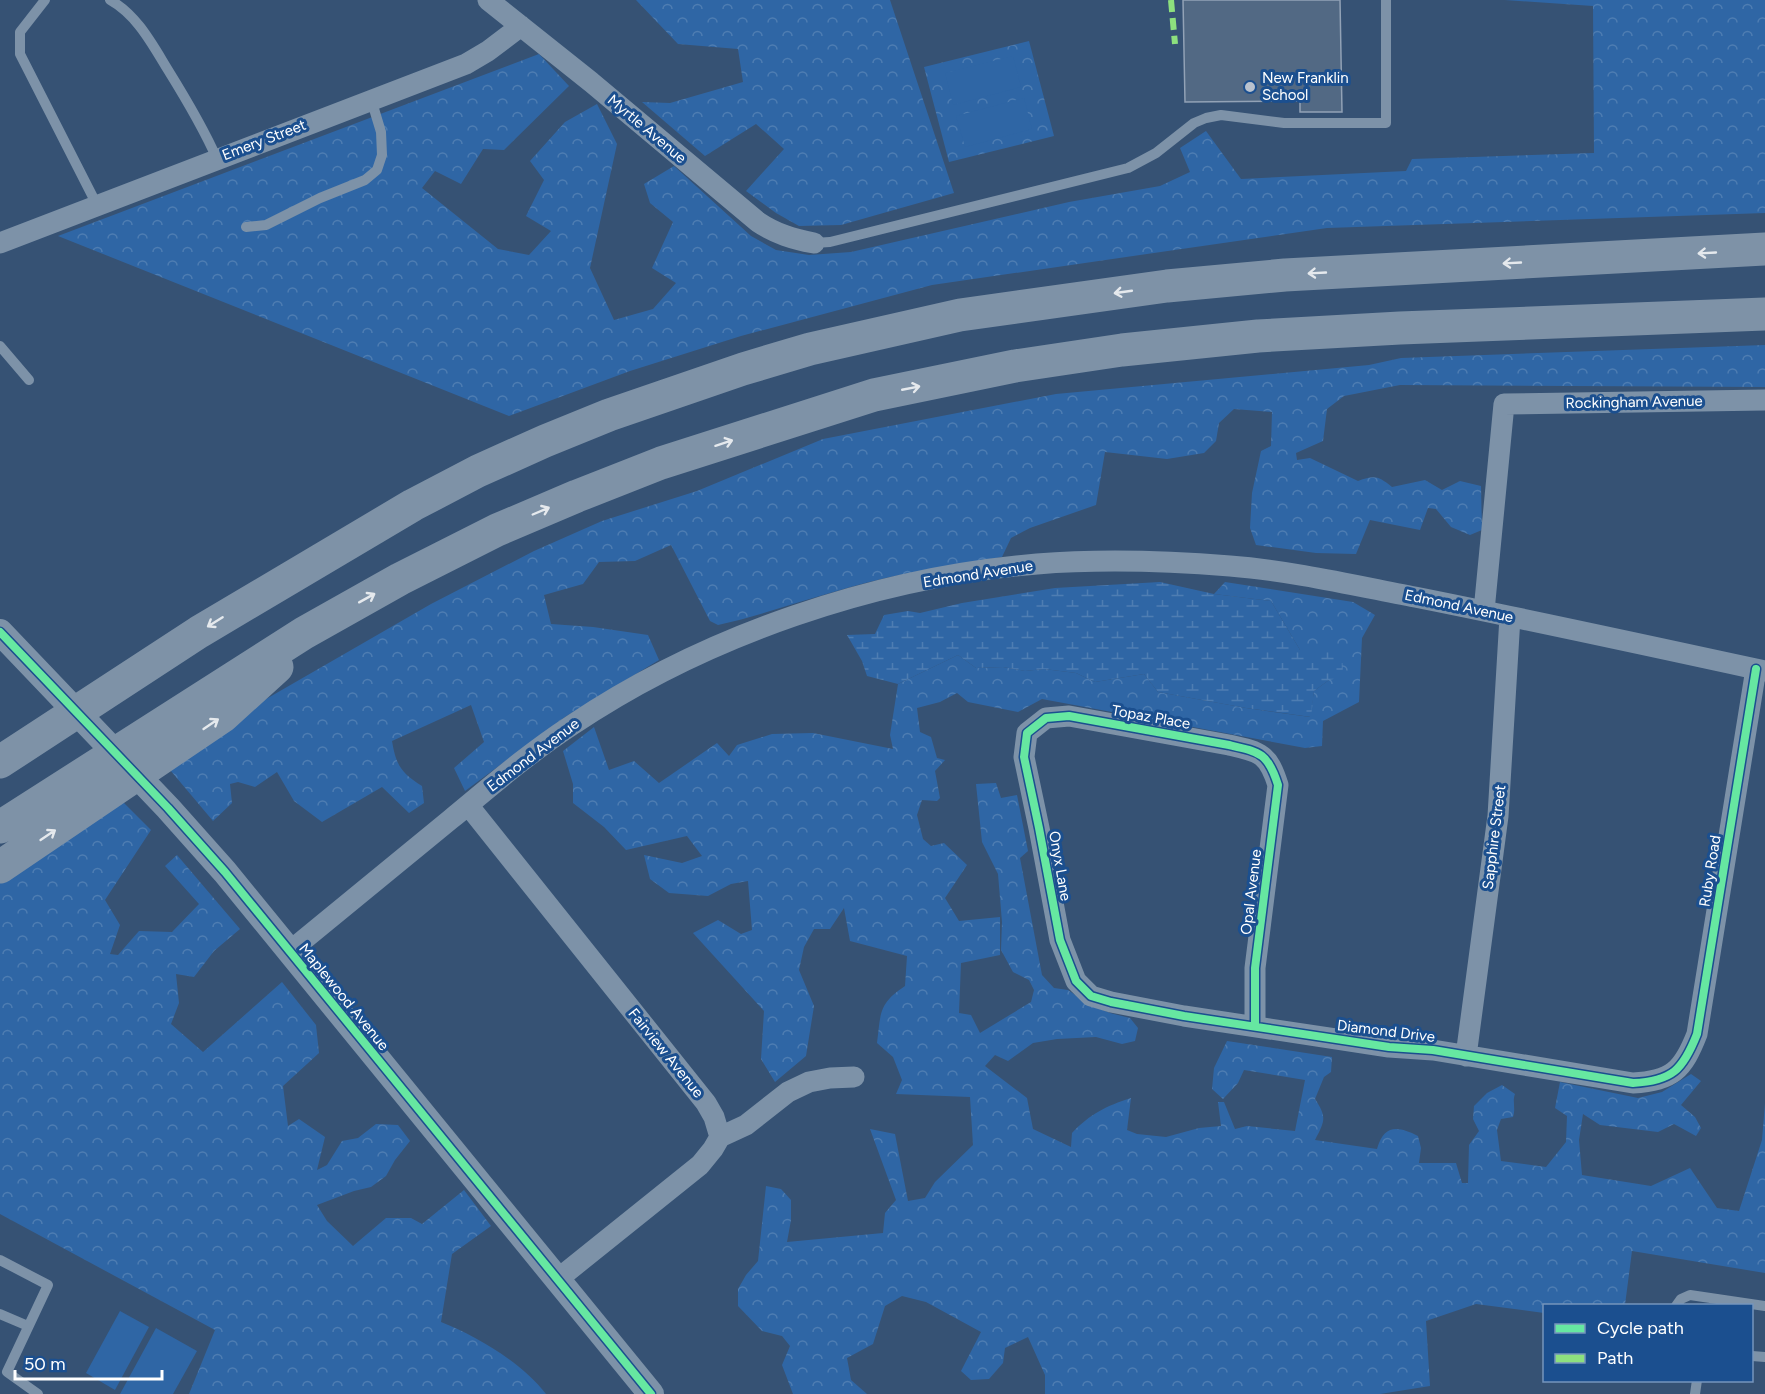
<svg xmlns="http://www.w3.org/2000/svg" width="1765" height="1394" font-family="Figtree,sans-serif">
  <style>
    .forest { fill: url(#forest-crowns) }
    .wetland { fill: url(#wetland-marsh) }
    .garden { fill: #2f66a5 }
    .building { fill: #526984; stroke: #92a2b6; stroke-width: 1.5 }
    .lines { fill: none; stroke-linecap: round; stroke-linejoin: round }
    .service { stroke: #7d92a8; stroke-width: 10 }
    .minor { stroke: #7d92a8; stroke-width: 21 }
    .tertiary { stroke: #7d92a8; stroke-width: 26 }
    .motorway { stroke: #7e92a7; stroke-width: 33 }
    .quiet { stroke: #8de07e; stroke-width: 6; stroke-dasharray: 12 6; stroke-linecap: butt }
    .cycleway-casing { stroke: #1b4f8f; stroke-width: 11 }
    .cycleway { stroke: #66e7a1; stroke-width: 8 }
    .oneway { stroke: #e5e9ed }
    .poi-dot { fill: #b9c2ce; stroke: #1b4f8f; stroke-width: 2 }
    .labels { text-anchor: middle; stroke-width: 6; stroke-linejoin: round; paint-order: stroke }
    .poi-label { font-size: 15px; fill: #fff; stroke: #1b4f8f; text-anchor: start }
    .street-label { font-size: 15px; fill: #fff; stroke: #1b4f8f }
  </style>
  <defs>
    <pattern id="forest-crowns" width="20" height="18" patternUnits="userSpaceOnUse" patternTransform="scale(1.5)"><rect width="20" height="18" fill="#2f66a5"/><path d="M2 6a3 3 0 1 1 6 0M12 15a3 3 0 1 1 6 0" fill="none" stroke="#4e7db2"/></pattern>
    <pattern id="wetland-marsh" width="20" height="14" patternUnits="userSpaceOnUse" patternTransform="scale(1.5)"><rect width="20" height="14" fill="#2f66a5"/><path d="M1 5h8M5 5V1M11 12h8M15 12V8" fill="none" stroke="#4e7db2"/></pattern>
  </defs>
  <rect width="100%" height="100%" fill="#365274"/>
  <path class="forest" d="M636 0H890L954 193 841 225 799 226 776 213 746 191 784 149 756 124 705 156 642 102 670 103 743 82 738 49 678 44Z
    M1505 0H1765V213L1327 228 932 285 741 336 630 371 509 416 58 236 539 54 569 86 504 150 483 149 461 184 435 171 422 188 498 249 529 255 551 231 526 216 544 180 530 161 565 122 597 104 617 144 590 268 614 320 653 309 676 283 652 268 673 222 650 203 644 184 674 166 751 236 776 250 809 255 851 252 1069 202 1160 186 1190 172 1180 148 1206 131 1241 179 1406 171 1412 159 1594 153 1593 6Z
    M1029 41 1054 136 949 162 924 67Z
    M1765 345V387L1400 385 1344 396 1327 409 1323 441 1296 453 1297 460 1310 458 1358 481C1375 475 1378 476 1392 487L1425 480 1442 490 1460 481 1481 486 1482 530 1470 535 1451 527 1436 509 1428 508 1420 530 1370 520 1356 554 1316 553 1256 545 1250 528 1252 493 1261 451 1271 446 1272 412 1234 409 1219 423 1216 441 1204 453 1167 459 1105 452 1096 505 1030 528 1011 538 1002 557C950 566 898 573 847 588 804 600 762 615 718 625L710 621 671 545 635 561 599 562 583 584 544 595 551 624 593 627 648 635 659 660 565 717 465 791 454 768 484 742 471 705 392 741C396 765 401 773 422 786L424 803 409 813 382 787 322 822 294 801 277 772 255 787 238 782 230 784 232 803 213 821 165 764 242 713 431 604 534 551 602 521 697 491 823 439 1056 394 1369 365 1401 358Z
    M1225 582 1353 602 1375 615 1362 638 1359 702 1323 721 1322 746 1305 748 1042 699 1018 712 968 702 957 693 940 702 917 708 920 732 931 737 937 758 945 760 935 771 940 798 937 801 922 800 917 815 923 839 931 846 944 843 967 865 945 898 959 921 1000 917V955L961 963 959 1013 971 1015 980 1033 1031 1002 1034 990 1029 980 1013 972 1001 950 1002 922 998 874 982 842 976 784 996 783 1001 798 1017 795 1028 851 1020 858 1042 975 1054 988 1068 990 1090 1005 1110 1013 1130 1018 1138 1028 1135 1041 1122 1044 1096 1037 1057 1039 1033 1043 1008 1061 995 1055 985 1066 1027 1098 1033 1129 1071 1147 1072 1133C1090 1114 1106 1106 1131 1098L1127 1130 1137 1134 1166 1137 1199 1128 1221 1126 1218 1102H1224L1235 1129 1247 1126 1295 1131 1305 1080 1244 1070 1238 1083 1223 1099 1212 1089 1214 1068 1227 1041 1332 1057 1331 1072 1324 1077 1315 1099C1327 1117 1325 1121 1315 1140L1377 1149C1384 1124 1398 1126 1418 1136L1421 1148 1419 1163H1456L1462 1183H1468L1469 1145 1479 1131 1473 1119 1474 1106 1487 1093 1502 1085 1515 1094C1512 1102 1516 1108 1513 1117L1501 1119 1497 1130 1501 1161 1546 1167 1566 1142 1567 1116 1555 1108 1560 1082 1638 1098 1662 1092 1691 1074 1701 1081 1681 1105 1695 1117 1701 1128 1696 1136 1674 1124 1658 1132 1600 1125 1583 1114 1579 1140 1582 1175 1651 1186 1690 1168 1717 1208 1739 1211 1762 1140 1765 1103V1273L1632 1251 1625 1305 1544 1306V1313L1476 1304 1426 1321 1430 1386 1380 1394H1045V1375L1028 1337 1005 1348 1003 1363 989 1379 971 1380 961 1371 981 1332 926 1302 902 1296 885 1306 873 1344 847 1358 851 1380 867 1394H793L782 1365 790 1346 782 1336 762 1331 738 1306V1289L746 1275 758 1261 766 1186 781 1189 791 1200V1220L787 1242 883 1233 885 1213 896 1200 870 1129 895 1134 908 1201 925 1198 935 1182 973 1145 970 1097 896 1094 902 1080 893 1057 877 1043C881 1013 878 1004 905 986L907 956 850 941 844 908 830 929H814L804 947 799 970 814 1006 806 1056 775 1082 761 1059 764 1011 693 933 718 920 741 934 752 930 748 881 731 884 708 896 669 893 650 879 644 855 682 863 702 856 687 836 626 850 604 827 573 803V784L563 751 594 727 609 770 634 761 659 783 717 743 729 756 737 745 772 734 813 733 893 749 890 735 898 684 958 655 976 668 1003 667 1025 671 1044 669 1076 673 1095 682 1144 674 1158 692 1246 708 1310 717 1314 691 1329 680 1300 650 1271 601 1214 594Z
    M118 797 151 830 105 900 120 925 110 954 118 955 139 931 172 932 199 904 165 866 177 855 240 929 214 951 194 977 176 974 179 1003 171 1024 203 1052 282 982 316 1025 319 1053 283 1086 288 1126 299 1119 325 1137 317 1170 327 1165 342 1141 358 1138 376 1124 398 1125 410 1141 395 1160 386 1176 371 1187 354 1191 317 1205 327 1221 353 1246 386 1218H411L422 1224 464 1190 491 1226 452 1254 441 1322C477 1336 522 1363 546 1394H189L215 1330 0 1214V878Z"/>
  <path class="wetland" d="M1160 582 1214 594 1271 601 1300 650 1342 649 1343 677 1329 680 1314 691 1311 717 1246 708 1158 692 1144 674 1095 682 1076 673 1044 669 1025 671 1003 667 976 668 958 655 898 684 867 676 862 661 847 635 875 634 884 615 908 611 920 613 962 603 1055 588Z"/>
  <path class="garden" d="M1013 56 1021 87 953 105 945 73Z
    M1024 98 1032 129 965 147 956 116Z
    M120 1311 149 1327 115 1390 86 1373Z
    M156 1328 197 1351 173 1394H120Z"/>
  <path class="building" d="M1183 0H1340L1342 112H1300V101L1185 102Z"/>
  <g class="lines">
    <path class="service" d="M45 0 20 32V54L97 205
      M110 0C137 15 152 44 168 70 186 99 203 127 217 159
      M246 227 266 225 320 198 365 180 377 170 382 155 381 132 371 99
      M814 243 830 242 1128 168 1156 153 1194 123 1206 118 1221 115 1284 123H1386V0
      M0 346 29 380
      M0 1260 48 1285 7 1372 38 1394
      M1676 1306 1681 1299 1690 1295 1765 1306
      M0 1314 28 1326
      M1752 1356 1765 1357
      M1695 1394 1697 1380"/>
    <path class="minor" d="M488 0 591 82 758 222C776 234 793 239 814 243
      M0 243 466 64 488 51 521 26
      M1484 611 1504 404 1765 400
      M468 805 706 1103 714 1117 720 1137 713 1149 700 1165 558 1279
      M290 951C344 907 398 863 451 819 491 786 529 753 572 725 706 635 877 577 1037 564 1100 559 1167 561 1230 566 1294 571 1357 586 1420 598 1535 621 1650 646 1765 671
      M1255 1026V968L1278 785C1268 753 1260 752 1229 745L1069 716 1046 718 1027 733 1024 757 1039 828 1060 940 1076 981 1091 996 1111 1002 1184 1016 1389 1047 1433 1050 1633 1083C1672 1081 1683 1070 1697 1034L1756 669
      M1466 1056 1498 816 1510 617
      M720 1137 746 1125 788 1092 809 1082 830 1078 854 1077"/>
    <path class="tertiary" d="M0 632 168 808 225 872 651 1394"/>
    <path class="motorway" d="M0 762 199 632 413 505 478 471 545 441 609 415 743 369 810 349 960 315 1167 286 1285 275 1765 249
      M0 827 304 633 400 579 497 530 577 496 661 463 874 395 1015 366 1122 350 1258 336 1400 328 1765 314
      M0 867 223 716 277 667"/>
    <path class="quiet" d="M1171 0 1175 44"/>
    <g class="cycleway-casing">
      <path id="cycleway" d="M0 632 168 808 225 872 651 1394
        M1255 1026V968L1278 785C1268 753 1260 752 1229 745L1069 716 1046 718 1027 733 1024 757 1039 828 1060 940 1076 981 1091 996 1111 1002 1184 1016 1389 1047 1433 1050 1633 1083C1672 1081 1683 1070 1697 1034L1756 669"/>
    </g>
    <use href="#cycleway" class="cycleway"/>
  </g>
  <defs><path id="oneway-shaft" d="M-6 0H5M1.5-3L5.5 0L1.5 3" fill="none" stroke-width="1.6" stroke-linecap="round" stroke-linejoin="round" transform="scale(1.5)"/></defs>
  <g class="oneway">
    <use href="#oneway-shaft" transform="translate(1707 253) rotate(177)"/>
    <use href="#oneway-shaft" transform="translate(1512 263) rotate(177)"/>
    <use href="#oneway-shaft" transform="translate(1317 273) rotate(177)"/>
    <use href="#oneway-shaft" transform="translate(1123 292) rotate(172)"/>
    <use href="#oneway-shaft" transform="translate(911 388) rotate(-11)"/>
    <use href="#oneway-shaft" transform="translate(724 443) rotate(-18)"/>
    <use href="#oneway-shaft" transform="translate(541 511) rotate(-23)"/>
    <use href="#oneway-shaft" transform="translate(367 598) rotate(-29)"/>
    <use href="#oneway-shaft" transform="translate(215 622) rotate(148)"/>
    <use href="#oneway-shaft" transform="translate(211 724) rotate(-34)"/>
    <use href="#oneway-shaft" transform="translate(48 835) rotate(-34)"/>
  </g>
  <circle class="poi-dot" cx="1250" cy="87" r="6"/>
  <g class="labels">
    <g class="poi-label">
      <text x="1262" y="83">New Franklin<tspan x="1262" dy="17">School</tspan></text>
    </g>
    <g class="street-label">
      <text transform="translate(647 129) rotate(40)" y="5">Myrtle Avenue</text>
      <text transform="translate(264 140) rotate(-21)" y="5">Emery Street</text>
      <text transform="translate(1634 402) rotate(-1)" y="5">Rockingham Avenue</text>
      <text transform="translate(978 574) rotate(-9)" y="5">Edmond Avenue</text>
      <text transform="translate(1459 606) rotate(12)" y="5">Edmond Avenue</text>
      <text transform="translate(1151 717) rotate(10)" y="5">Topaz Place</text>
      <text transform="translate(533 755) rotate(-37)" y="5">Edmond Avenue</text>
      <text transform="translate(1494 837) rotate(-83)" y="5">Sapphire Street</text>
      <text transform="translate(1060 866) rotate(80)" y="5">Onyx Lane</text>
      <text transform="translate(1710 871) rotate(-81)" y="5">Ruby Road</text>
      <text transform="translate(1251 892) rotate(-83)" y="5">Opal Avenue</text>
      <text transform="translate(344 997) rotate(51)" y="5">Maplewood Avenue</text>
      <text transform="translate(1386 1031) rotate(7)" y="5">Diamond Drive</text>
      <text transform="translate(666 1053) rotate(51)" y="5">Fairview Avenue</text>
    </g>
  </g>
  <rect x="1543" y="1304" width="210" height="78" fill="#1b4f8f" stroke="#7695bc" stroke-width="1.5"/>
  <rect x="1555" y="1324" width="30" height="9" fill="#66e7a1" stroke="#7695bc" stroke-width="1.5"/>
  <text x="1597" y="1334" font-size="18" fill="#ffffff">Cycle path</text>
  <rect x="1555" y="1354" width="30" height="9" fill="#8de07e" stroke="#7695bc" stroke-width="1.5"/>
  <text x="1597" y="1364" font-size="18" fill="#ffffff">Path</text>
  <path d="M15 1370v9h147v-9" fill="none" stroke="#ffffff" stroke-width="3"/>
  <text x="24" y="1370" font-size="18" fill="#ffffff" stroke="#1b4f8f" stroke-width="4.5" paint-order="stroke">50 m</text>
</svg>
